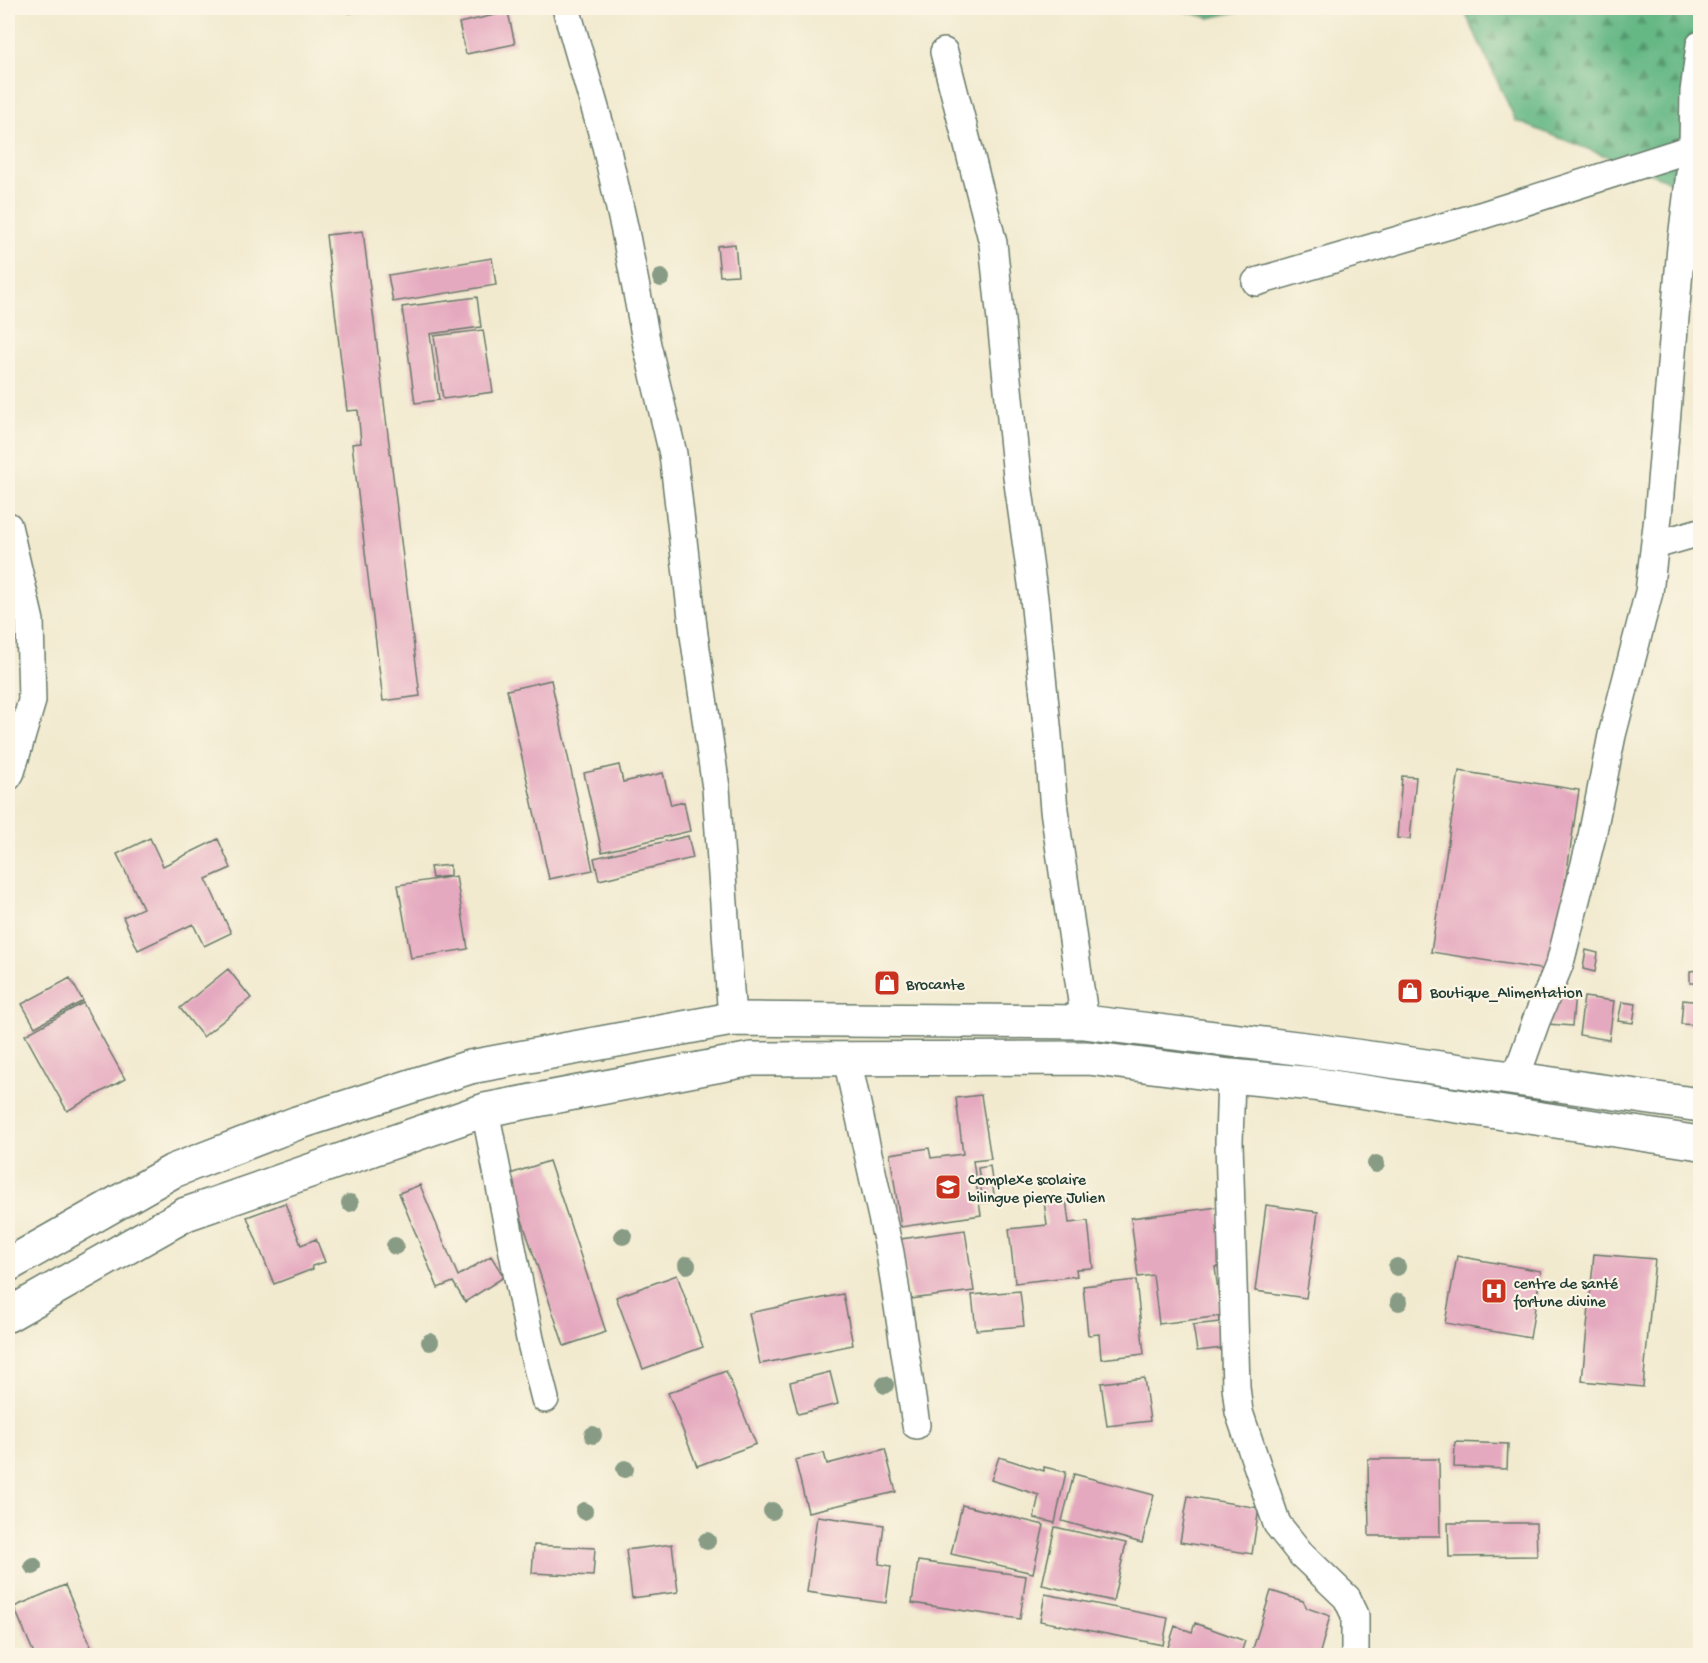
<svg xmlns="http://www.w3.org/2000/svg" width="1708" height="1663" font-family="'Gochi Hand',sans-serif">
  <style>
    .forest { fill: url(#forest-firs); stroke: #427a5c; stroke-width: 1.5 }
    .building { fill: #e5a9bf }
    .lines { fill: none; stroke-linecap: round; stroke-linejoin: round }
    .street-casing { stroke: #687a6a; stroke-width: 30 }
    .secondary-casing { stroke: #687a6a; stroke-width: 36 }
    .street { stroke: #fff; stroke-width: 27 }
    .secondary { stroke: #fff; stroke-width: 33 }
    .tree { fill: #889c85 }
    .labels { text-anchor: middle; stroke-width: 4.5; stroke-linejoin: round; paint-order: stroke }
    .poi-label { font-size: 16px; fill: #1f3d34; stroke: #fcf5e5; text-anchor: start }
  </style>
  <defs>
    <pattern id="forest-firs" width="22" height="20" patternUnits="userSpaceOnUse" patternTransform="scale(1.5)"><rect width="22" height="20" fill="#65b784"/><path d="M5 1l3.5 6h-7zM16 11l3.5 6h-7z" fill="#53966d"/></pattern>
  </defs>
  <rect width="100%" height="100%" fill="#fcf5e5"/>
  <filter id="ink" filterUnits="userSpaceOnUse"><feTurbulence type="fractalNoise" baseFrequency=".0167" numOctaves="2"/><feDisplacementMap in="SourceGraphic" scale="12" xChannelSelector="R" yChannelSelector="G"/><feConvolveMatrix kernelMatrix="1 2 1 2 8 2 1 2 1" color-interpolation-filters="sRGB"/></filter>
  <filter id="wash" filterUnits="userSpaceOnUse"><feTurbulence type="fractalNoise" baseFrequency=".008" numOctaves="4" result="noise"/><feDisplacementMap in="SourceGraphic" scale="24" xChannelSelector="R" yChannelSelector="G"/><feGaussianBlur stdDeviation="1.35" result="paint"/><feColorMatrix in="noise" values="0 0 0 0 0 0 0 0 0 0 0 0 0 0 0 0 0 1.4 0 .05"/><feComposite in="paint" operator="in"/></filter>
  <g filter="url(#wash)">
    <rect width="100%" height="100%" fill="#f1eacf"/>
    <path class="forest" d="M1174 8H1253L1209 18Z
      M1463 8H1700V225L1677 184 1516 121Z"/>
    <g id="blocks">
      <path class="building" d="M349 8H381V9L349 13Z
        M508 12 515 44 466 54 459 23Z
        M363 231 420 696 383 701 352 444 361 443 358 410 347 411 326 235Z
        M735 244 738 275 720 276 717 246Z
        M492 258 496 285 393 302 388 275Z
        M477 297 481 327 430 334 439 400 415 403 402 307Z
        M483 330 493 392 443 399 434 336Z
        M551 680 593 870 549 879 507 690Z
        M619 765 623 782 663 773 671 805 684 802 690 831 602 852 584 773Z
        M1459 771 1579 790 1552 971 1431 952Z
        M1402 776 1416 777 1410 839 1397 838Z
        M688 836 693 858 599 880 594 858Z
        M150 838 163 866 218 839 231 868 206 879 231 933 204 946 193 924 138 950 123 917 143 908 117 854Z
        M450 865V876L432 878 430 867Z
        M456 876 468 949 411 958 398 885Z
        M1586 950 1598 953 1595 972 1583 969Z
        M228 969 251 998 203 1037 180 1008Z
        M1700 970V983H1690V971Z
        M70 978 83 1001 35 1027 22 1004Z
        M1550 992 1575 994 1572 1026 1548 1024Z
        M1584 997 1614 1001 1609 1040 1579 1035Z
        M1683 1000 1700 1002 1698 1025 1681 1024Z
        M1622 1002 1636 1004 1633 1023 1618 1021Z
        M83 1003 125 1079 67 1111 25 1035Z
        M981 1095 991 1159 973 1161 981 1215 901 1227 890 1154 929 1148 931 1158 963 1154 956 1098Z
        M549 1161 606 1332 564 1346 507 1175Z
        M990 1166 995 1202 983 1203 978 1168Z
        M420 1185 458 1276 491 1256 504 1277 465 1302 453 1282 438 1288 399 1193Z
        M1066 1199 1069 1223 1088 1221 1093 1268 1076 1269 1077 1276 1015 1283 1009 1229 1047 1225 1044 1201Z
        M285 1203 301 1245 316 1239 325 1262 312 1266 313 1269 274 1284 247 1217Z
        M1266 1205 1318 1212 1306 1298 1255 1291Z
        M1218 1207 1225 1266 1215 1267 1221 1316 1159 1324 1153 1275 1138 1277 1131 1218Z
        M965 1230 974 1291 911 1299 901 1239Z
        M1594 1254 1655 1259 1643 1387 1582 1381Z
        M1457 1256 1541 1271 1530 1338 1445 1323Z
        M677 1275 703 1347 643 1369 616 1297Z
        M1136 1280 1144 1354 1101 1359 1099 1334 1088 1335 1083 1286Z
        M1020 1291 1024 1326 976 1330 972 1295Z
        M843 1294 853 1345 760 1364 749 1313Z
        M1220 1322 1223 1348 1197 1351 1193 1325Z
        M726 1371 756 1444 697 1466 668 1393Z
        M830 1372 838 1404 798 1414 790 1382Z
        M1144 1378 1150 1421 1107 1426 1101 1383Z
        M1455 1442 1508 1444 1507 1469 1454 1467Z
        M885 1449 896 1492 808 1512 795 1460 824 1453 827 1464Z
        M999 1457 1044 1471V1467L1066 1472 1055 1523 1034 1518 1039 1495 991 1480Z
        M1368 1459H1439L1440 1536H1369Z
        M1074 1474 1154 1495 1142 1543 1062 1521Z
        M1188 1496 1259 1508 1252 1554 1180 1542Z
        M962 1505 1044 1525 1033 1573 951 1554Z
        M817 1516 884 1525 879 1564 891 1566 886 1603 807 1592Z
        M1448 1523H1536L1537 1556 1449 1557Z
        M1055 1527 1126 1543 1113 1601 1042 1585Z
        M672 1544 678 1592 632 1598 626 1550Z
        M534 1545 595 1548 593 1576 532 1573Z
        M918 1561 1026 1576 1020 1619 912 1603Z
        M65 1585 95 1656H35L14 1607Z
        M1271 1591 1303 1601 1307 1608 1330 1616 1319 1656 1251 1655Z
        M1045 1594 1168 1618 1163 1645 1040 1621Z
        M1195 1623 1245 1641 1240 1656H1183L1167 1650 1175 1626 1192 1632Z"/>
    </g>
  </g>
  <g filter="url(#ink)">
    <use href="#blocks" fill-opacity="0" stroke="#687a6a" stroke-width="1.5"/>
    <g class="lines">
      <g class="street-casing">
        <path id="street" d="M566 8 606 146 625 231 647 345 673 454 694 635 716 788 732 1019
          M944 52 993 243 1017 476 1034 598 1048 735 1054 810 1085 1022
          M1256 282 1480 216 1693 148
          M8 526 30 621 32 701 11 772 8 777
          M1655 545 1700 532
          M847 1059 890 1253 916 1425
          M1231 1076 1229 1142 1236 1387 1239 1412 1277 1524 1301 1554 1347 1598 1355 1615V1656
          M1515 1080 1536 1021 1560 963 1592 836 1612 735 1649 592 1658 517 1681 247 1693 148 1694 92 1700 45
          M485 1110 530 1339 545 1399"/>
      </g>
      <g class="secondary-casing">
        <path id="secondary" d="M8 1265 173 1171 297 1123 470 1067 732 1019 1085 1022 1313 1050 1700 1105
          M8 1315 186 1214 485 1110 752 1059 1088 1058 1231 1076 1313 1084 1700 1143"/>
      </g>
      <use href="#street" class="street"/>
      <use href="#secondary" class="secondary"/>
    </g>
    <g class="tree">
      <circle cx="661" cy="278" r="9"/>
      <circle cx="1376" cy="1164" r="9"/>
      <circle cx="350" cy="1203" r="9"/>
      <circle cx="623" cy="1236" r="9"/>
      <circle cx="395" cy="1246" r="9"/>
      <circle cx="687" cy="1265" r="9"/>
      <circle cx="1397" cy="1267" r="9"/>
      <circle cx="1399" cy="1302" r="9"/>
      <circle cx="430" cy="1342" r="9"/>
      <circle cx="885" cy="1385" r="9"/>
      <circle cx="593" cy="1435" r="9"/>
      <circle cx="625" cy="1469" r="9"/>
      <circle cx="584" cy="1511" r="9"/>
      <circle cx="772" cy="1511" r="9"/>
      <circle cx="707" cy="1541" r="9"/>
      <circle cx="33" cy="1566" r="9"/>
    </g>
  </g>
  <defs>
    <g id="shop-square" transform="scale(1.35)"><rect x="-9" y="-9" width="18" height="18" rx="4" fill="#c8321e" stroke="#fcf5e5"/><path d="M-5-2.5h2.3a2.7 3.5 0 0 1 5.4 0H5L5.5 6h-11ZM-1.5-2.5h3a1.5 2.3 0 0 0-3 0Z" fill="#fff"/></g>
    <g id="school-square" transform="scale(1.35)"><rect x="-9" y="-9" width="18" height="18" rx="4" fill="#c8321e" stroke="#fcf5e5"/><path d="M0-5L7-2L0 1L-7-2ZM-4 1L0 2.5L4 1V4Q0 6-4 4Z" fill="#fff"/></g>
    <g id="hospital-square" transform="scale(1.35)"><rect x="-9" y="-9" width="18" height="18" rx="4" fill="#c8321e" stroke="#fcf5e5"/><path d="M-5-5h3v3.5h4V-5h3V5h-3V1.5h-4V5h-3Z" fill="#fff"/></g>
  </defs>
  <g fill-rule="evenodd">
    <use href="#shop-square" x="887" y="983"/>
    <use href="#shop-square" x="1410" y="991"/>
    <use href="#school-square" x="948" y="1187"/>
    <use href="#hospital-square" x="1494" y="1291"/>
  </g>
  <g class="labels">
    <g class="poi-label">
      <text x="906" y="989">Brocante</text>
      <text x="1430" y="997">Boutique_Alimentation</text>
      <text x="968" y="1184">Complexe scolaire<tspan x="968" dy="18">bilingue pierre Julien</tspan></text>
      <text x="1514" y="1288">centre de santé<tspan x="1514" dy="18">fortune divine</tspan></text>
    </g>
  </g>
  <rect width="1708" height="1663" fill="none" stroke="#fcf5e5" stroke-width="30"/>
</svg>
